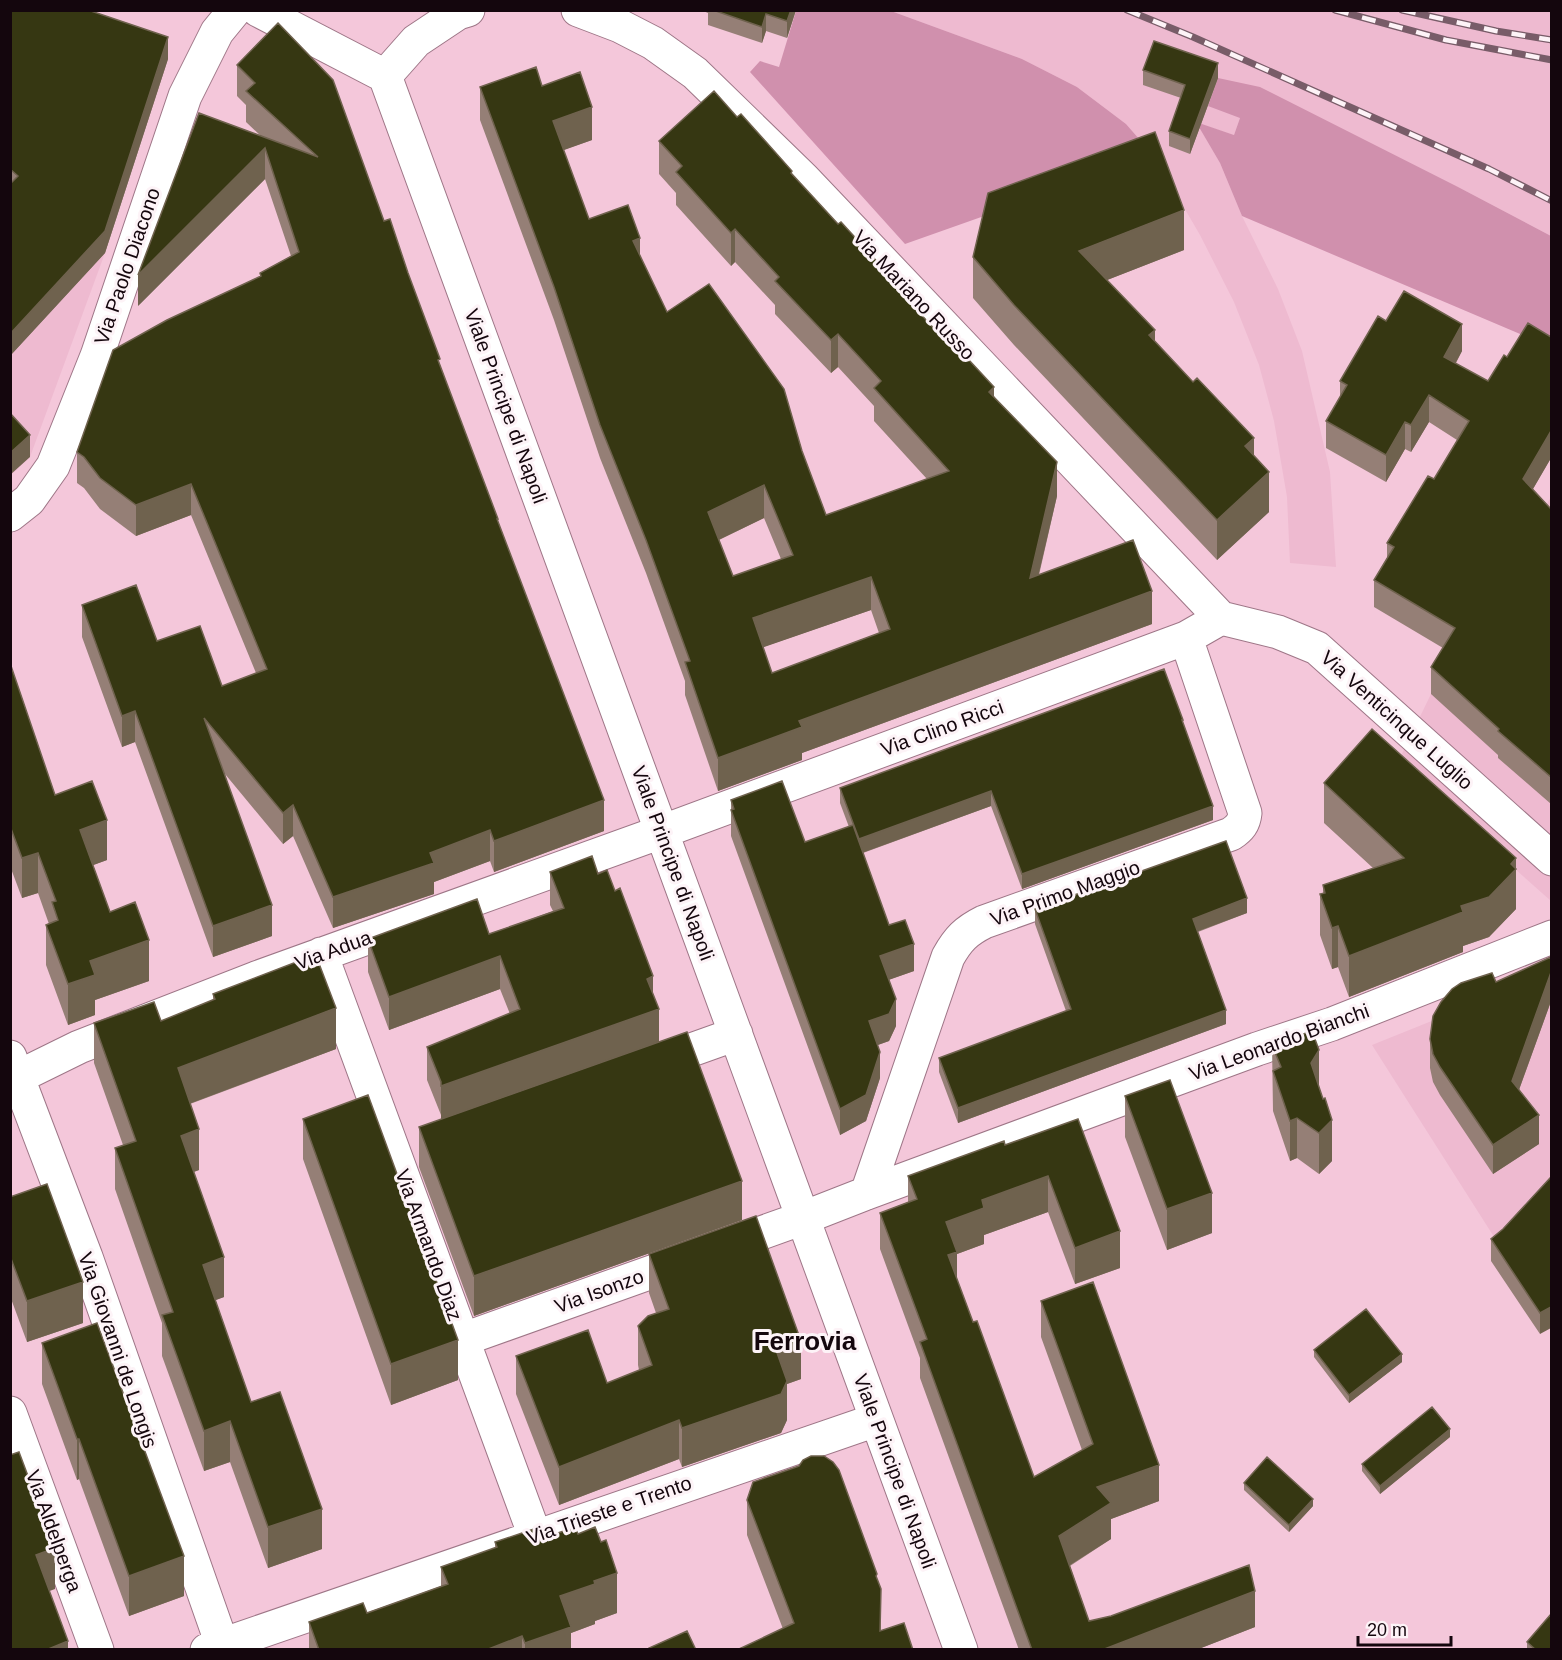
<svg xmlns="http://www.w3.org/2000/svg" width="1562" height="1660" font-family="Arial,sans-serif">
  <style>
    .built { fill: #eebad0 }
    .green { fill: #d090ad }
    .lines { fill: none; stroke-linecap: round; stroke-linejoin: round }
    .minor-casing { stroke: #9e7687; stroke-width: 35 }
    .minor { stroke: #fff; stroke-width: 33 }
    .rail-casing { stroke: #785c68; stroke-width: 7 }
    .rail { stroke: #fdf3f7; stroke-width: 4.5; stroke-dasharray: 14; stroke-linecap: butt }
    .wall { fill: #957f76; fill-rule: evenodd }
    .shaded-wall { fill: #6f624e }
    .building { fill: #363712; stroke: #6f624e; stroke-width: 1.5; fill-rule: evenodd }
    .labels { text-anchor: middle; stroke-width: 6; stroke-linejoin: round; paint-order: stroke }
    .street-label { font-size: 20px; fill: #14060d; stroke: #fdf3f7 }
    .district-label { font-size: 26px; font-weight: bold; fill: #14060d; stroke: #fdf3f7 }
  </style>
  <rect width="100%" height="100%" fill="#f4c7da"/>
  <path class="built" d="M21 10 105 253 30 457 11 475 10 11Z
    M891 11H1551V236L1460 188 1240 118 1234 135 1197 123 1220 163 1242 216 1278 289 1302 351 1330 472 1336 567 1290 563 1287 497 1274 421 1259 365 1234 302 1200 235 1154 156 1126 124 1077 87 1022 59Z
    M1551 497V901L1397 764 1431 694Z
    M1551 973V1198L1503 1251 1372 1045Z"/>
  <path class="green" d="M796 11H891L1022 59 1077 87 1126 124 1154 156 905 244 750 72 760 61 779 67Z
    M1218 78 1260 87 1460 188 1551 236V347L1242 216 1220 163 1196 122 1234 135 1240 118 1208 106Z"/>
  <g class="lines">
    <g class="minor-casing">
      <path id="minor" d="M258 10 385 76
        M578 10 620 26 653 43 695 73 804 179 1221 618
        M385 76 961 1650
        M385 76 416 41 458 13 468 10
        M10 515 29 500 53 466 97 356 185 96 217 32 235 10
        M1221 618 1278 632 1317 648 1552 859
        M321 954 535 1536
        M10 1057 86 1257 224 1650
        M652 1064 736 1034
        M10 1083 18 1077 79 1047 256 978 661 832 1186 638 1221 618
        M867 1193 948 957C958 939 966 931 984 922L1231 834C1240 828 1244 823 1245 813L1186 638
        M464 1339 803 1218 867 1193 1257 1049 1332 1024 1552 937
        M10 1413 97 1650
        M207 1650 876 1420"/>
    </g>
    <use href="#minor" class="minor"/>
    <g class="rail-casing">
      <path id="rail" d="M1127 10 1193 37 1489 169 1552 201
        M1335 10 1446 40 1552 60
        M1402 10 1496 31 1552 40"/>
    </g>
    <use href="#rail" class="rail"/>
  </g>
  <path class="wall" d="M10 10 168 59 105 253 10 356Z
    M701 10H796L787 38 766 31 762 43 708 25V13Z
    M278 23 384 221 408 273 440 365 498 522 604 831 494 872 490 861 434 882V894L333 928 293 836 283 844 225 774 272 936 213 957 135 742 122 747 82 637V605L157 641 222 686 256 673 191 515 136 536 100 509 84 488 77 483V452L260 277V273L291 256 265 179 138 306 262 137 246 122V105L237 96V65Z
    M1143 70 1218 78 1190 154 1169 146V131L1181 98 1143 85Z
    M542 86 592 140 563 150 589 219 640 257 667 312 802 451 826 515 927 479 874 421V406L838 367 831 373 775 314V305L735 262 731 266 676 205V193L659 174V141L737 117 792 175 893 284 994 396 1057 496 1039 575 1152 624 802 753V760L718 791 685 695V681L646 573 600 458 554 320 480 120V87ZM764 518 781 559 733 576 719 540ZM871 610 879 633 772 673 763 647Z
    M1184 250 1107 280 1155 342 1254 456 1269 512 1217 560 1014 345 973 298V257Z
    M1386 321 1462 351 1456 363 1551 458 1533 489 1551 509V804L1498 758V755L1431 694V667L1443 648 1374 607V580L1387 558V543L1434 479 1457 440 1429 422 1411 452 1405 449 1386 482 1326 448V421L1340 397V381Z
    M10 663 55 795 107 860 93 865 110 912 149 981 95 1000V1015L68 1025 46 965V925L49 924 38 893 22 898 10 866Z
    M1183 724 1213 820 1022 889 991 806 863 853 889 925 914 971 888 980 896 1026 889 1041 878 1045 880 1078 866 1121 840 1135 731 836V800L805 842 849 827 840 803V788Z
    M1324 783 1516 858V909L1489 937 1463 946V952L1349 997 1338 967 1332 969 1320 935V894L1323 893V885L1373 868 1324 823Z
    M550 872 598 874 653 994 659 1042 441 1119V1115L427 1080V1047L510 1014 500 989 389 1030 368 972V939L489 934 553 911 550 905Z
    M1035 909 1247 913 1198 932 1226 1024 958 1123 939 1072V1058L1066 1011 1035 924Z
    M1551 957V1007L1550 1004 1519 1090 1539 1144 1493 1174 1440 1095 1433 1082 1430 1068V1039L1496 982Z
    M213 994 336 1049 190 1104 199 1170 194 1172 224 1297 215 1300 251 1402 322 1549 268 1568 230 1462 204 1471 162 1356V1323L115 1189V1148L123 1145 94 1063V1023L161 1021 213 1000Z
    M1272 1045 1319 1087 1332 1161 1319 1174 1297 1158 1290 1161 1273 1111Z
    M1125 1096 1212 1233 1167 1250 1125 1137Z
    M303 1119 458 1380 391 1405 303 1159Z
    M1078 1119 1120 1268 1075 1284 1048 1212 984 1235V1244L957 1254V1279L973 1322 1034 1477 1082 1450 1041 1337V1301L1159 1501 1111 1519V1539L1070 1566 1089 1621 1255 1627 1196 1650H1019L920 1378V1358L880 1249V1213L908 1202V1176L1005 1145Z
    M419 1127 742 1220 474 1316 419 1167Z
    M1551 1177 1540 1334 1491 1261V1239L1503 1229Z
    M10 1197 83 1323 27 1342 10 1296Z
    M649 1254 801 1379 787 1384V1420L781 1433 682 1467 679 1459 559 1505 516 1394V1356L607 1383 639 1370 638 1365V1326L656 1313 649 1293Z
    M42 1343 184 1596 129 1616 79 1479 77 1480 42 1384Z
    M1314 1350 1402 1362 1349 1403 1314 1357Z
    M1450 1437 1380 1494 1362 1471V1464Z
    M1244 1483 1313 1506 1289 1532 1244 1490Z
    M747 1500 877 1579 881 1630 783 1629 747 1535Z
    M578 1534 617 1613 595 1621V1624L571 1633V1650H309V1622L367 1613 441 1586V1567L495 1548V1542L538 1540Z
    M1527 1642 1551 1650H1527Z"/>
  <path class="shaded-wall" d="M791 10H796L787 38V21Z
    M766 14V31L762 43V27Z
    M168 37V59L105 253 10 356V334Z
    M1218 63V78L1190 154V139Z
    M592 107V140L553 154V121Z
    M265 148V179L138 306V275Z
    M1184 210V250L1079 291V251Z
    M735 229V262L731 266V233Z
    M640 238V272L633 241Z
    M1462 324V351L1444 384V357Z
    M1155 330V370L1149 335Z
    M838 334V367L831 373V340Z
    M994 387V420L989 392Z
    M1429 395V422L1411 452V425Z
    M1405 422V449L1386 482V455Z
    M1551 431V458L1523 506V479Z
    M30 435V457L10 475V453Z
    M1254 438V478L1245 446Z
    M1057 462V496L1030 611V578Z
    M1269 472V512L1217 560V520Z
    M191 484V515L136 536V505Z
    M764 485V518L708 545V512Z
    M871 577V610L753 651V618Z
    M1152 591V624L802 753V760L718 791V758L799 721Z
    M135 711V742L122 747V716Z
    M991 791V806L859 854V839Z
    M604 800V831L494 872V841Z
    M293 805V836L283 844V813Z
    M1213 806V820L1022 889V874Z
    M107 820V860L80 870V830Z
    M490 830V861L434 882V894L333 928V897L430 853Z
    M38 853V893L22 898V858Z
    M1516 858V909L1489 937 1463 946V952L1349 997V956L1511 864Z
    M1247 898V913L1193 933V919Z
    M272 905V936L213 957V926Z
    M1338 926V967L1332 969V928Z
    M149 940V981L95 1000V1015L68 1025V984L90 961Z
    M914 944V971L880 983V956Z
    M500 956V989L389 1030V997Z
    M1550 975V1004L1512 1109V1081Z
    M653 976V1009L647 979Z
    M896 999V1026L889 1041 869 1048V1021Z
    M336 1008V1049L178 1108V1068Z
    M659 1009V1042L441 1119V1086Z
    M1226 1010V1024L958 1123V1108Z
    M1319 1050V1091L1311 1063Z
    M880 1052V1078L866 1121 840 1135V1109Z
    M1539 1115V1144L1493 1174V1145Z
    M1297 1118V1158L1290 1161V1121Z
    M1332 1120V1161L1319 1174V1133Z
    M199 1129V1170L181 1176V1136Z
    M1048 1176V1212L984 1235V1244L957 1254V1289L948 1292 946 1222 982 1200Z
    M742 1181V1220L474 1316V1276Z
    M1212 1193V1233L1167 1250V1209Z
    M1120 1231V1268L1075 1284V1248Z
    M224 1257V1297L203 1305V1265Z
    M83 1282V1323L27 1342V1301Z
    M1551 1307V1328L1540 1334V1313Z
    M458 1340V1380L391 1405V1364Z
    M801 1341V1379L787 1384V1420L781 1433 682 1467V1428L776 1350Z
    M1402 1354V1362L1349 1403V1395Z
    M679 1420V1459L559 1505V1467Z
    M230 1421V1462L204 1471V1431Z
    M1450 1429V1437L1380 1494V1486Z
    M77 1439H79V1479L77 1480Z
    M1159 1465V1501L1111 1519V1539L1059 1572V1536L1097 1487Z
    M1313 1499V1506L1289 1532V1525Z
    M322 1509V1549L268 1568V1527Z
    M55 1548V1589L36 1596V1555Z
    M184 1556V1596L129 1616V1576Z
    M617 1573V1613L595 1621V1624L571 1633V1650H525V1643L560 1596 594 1581Z
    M1255 1591V1627L1196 1650H1102Z
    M522 1636V1650H486Z
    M68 1641V1650H46Z"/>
  <path class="building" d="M10 10H88L168 37 105 231 10 334V184L18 176 10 169Z
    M713 10H791L787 21 766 14 762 27Z
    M278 23 333 80 384 221 390 219 408 273 440 359 438 360 498 519H497L604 800 494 841 490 830 430 853 434 863 333 897 293 805 283 813 204 718 272 905 213 926 135 711 122 716 82 605 136 585 157 641 200 626 222 686 267 669 191 484 136 505 100 478 84 457 77 452 113 350 167 320 261 276 260 273 299 252 265 148 138 275 199 113 318 157 246 91 255 83 237 65Z
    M1154 41 1218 63 1190 139 1169 131 1185 85 1143 70Z
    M536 67 542 86 580 72 592 107 553 121 589 219 628 205 640 238 633 241 667 312 709 284 784 389 802 451 826 515 949 471 874 388 881 381 862 360 838 334 831 340 775 281 779 277 735 229 731 233 676 172 682 166 659 141 714 91 737 117 741 114 792 171 791 173 838 224 841 222 893 279 890 281 940 335 943 332 994 387 989 392 1057 462 1030 578 1133 540 1152 591 799 721 802 727 718 758 685 662 690 661 646 540 600 425 554 287 480 87ZM764 485 793 555 733 576 708 512ZM871 577 890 629 772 673 753 618Z
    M1155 132 1184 210 1079 251 1155 330 1149 335 1193 382 1197 378 1254 438 1245 446 1269 472 1217 520 1014 305 973 257 988 193Z
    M1404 291 1462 324 1444 357 1488 381 1504 355 1507 357 1528 323 1551 337V431L1523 479 1551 509V777L1498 731 1499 729 1431 667 1455 628 1374 580 1394 547 1387 543 1428 476 1434 479 1469 421 1429 395 1411 425 1405 422 1386 455 1326 421 1347 385 1340 381 1378 316 1386 321Z
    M10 413 30 435 10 453Z
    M10 663 55 795 92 781 107 820 80 830 110 912 135 902 149 940 90 961 95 975 68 984 46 925 58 920 52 902 56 901 38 853 22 858 10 826Z
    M1164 669 1183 720H1182L1213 806 1022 874 991 791 859 839 840 788Z
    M1372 729 1516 858 1511 864 1516 869 1489 897 1461 906 1463 912 1349 956 1338 926 1332 928 1320 894 1325 893 1323 885 1404 858 1324 783Z
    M782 781 805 842 853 825 889 925 905 920 914 944 880 956 896 999 889 1014 869 1021 880 1052 866 1095 840 1109 731 810 734 809 731 800Z
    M1226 841 1247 898 1193 919 1226 1010 958 1108 939 1058 1071 1009 1035 909Z
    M592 856 598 874 607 870 615 891 620 888 653 976 647 979 659 1009 441 1086V1082L427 1047 520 1009 500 956 389 997 368 939 477 899 489 934 564 908 550 872Z
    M1551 957V978L1550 975 1512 1081 1539 1115 1493 1145 1440 1067 1433 1054 1430 1039 1433 1016 1441 1002 1452 989 1461 983 1492 973 1496 982Z
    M299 961 301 967 318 961 336 1008 178 1068 199 1129 181 1136 224 1257 203 1265 251 1402 280 1392 322 1509 268 1527 230 1421 204 1431 162 1315 173 1312 115 1148 136 1141 94 1023 154 1002 161 1021 215 999 213 994Z
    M1312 1031 1319 1050 1311 1063 1323 1099 1325 1098 1332 1120 1319 1133 1297 1118 1290 1121 1273 1071 1281 1067 1272 1045Z
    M687 1032 742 1181 474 1276 419 1127Z
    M1170 1080 1212 1193 1167 1209 1125 1096Z
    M368 1095 458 1340 391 1364 303 1119Z
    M1078 1119 1120 1231 1075 1248 1048 1176 982 1200 984 1208 946 1222 957 1252 948 1255 973 1322 977 1321 1034 1477 1093 1444 1041 1301 1093 1282 1159 1465 1097 1487 1111 1503 1059 1536 1089 1621 1111 1616 1249 1565 1255 1591 1102 1650H1032L920 1342 927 1339 880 1213 917 1199 908 1176 1004 1141 1005 1145Z
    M1551 1177V1307L1540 1313 1491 1239 1503 1229Z
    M47 1184 83 1282 27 1301 10 1256V1197Z
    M756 1216 801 1341 776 1350 787 1381 781 1394 682 1428 679 1420 559 1467 516 1356 588 1330 607 1383 652 1365 638 1326 648 1316 669 1309 649 1254Z
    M1366 1309 1402 1354 1349 1395 1314 1350Z
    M97 1323 184 1556 129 1576 79 1439H77L42 1343Z
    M1432 1407 1450 1429 1380 1486 1362 1464Z
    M19 1452 55 1548 36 1555 68 1641 46 1650H10V1455Z
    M811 1456H824L833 1462 839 1470 877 1574 876 1576 881 1589 880 1631 904 1623 913 1650H737L794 1623 747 1500 753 1482 799 1466 803 1460Z
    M1267 1457 1313 1499 1289 1525 1244 1483Z
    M575 1527 578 1534 595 1527 601 1542 606 1540 617 1573 594 1581 595 1584 560 1596 571 1627 525 1643 522 1636 486 1650H319L309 1622 363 1603 367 1613 448 1584 441 1567 497 1547 495 1542 534 1529 538 1540Z
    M1551 1614V1650H1536L1527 1642Z
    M687 1631 696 1650H650L649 1648Z"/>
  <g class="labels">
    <g class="street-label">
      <text transform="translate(127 266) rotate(-71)" y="7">Via Paolo Diacono</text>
      <text transform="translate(914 295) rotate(47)" y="7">Via Mariano Russo</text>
      <text transform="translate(506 406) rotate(70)" y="7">Viale Principe di Napoli</text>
      <text transform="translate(1397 720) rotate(42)" y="7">Via Venticinque Luglio</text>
      <text transform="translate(942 728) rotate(-20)" y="7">Via Clino Ricci</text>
      <text transform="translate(673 863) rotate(70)" y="7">Viale Principe di Napoli</text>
      <text transform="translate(1065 893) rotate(-20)" y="7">Via Primo Maggio</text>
      <text transform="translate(333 950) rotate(-20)" y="7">Via Adua</text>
      <text transform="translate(1279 1042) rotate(-20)" y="7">Via Leonardo Bianchi</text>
      <text transform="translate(429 1245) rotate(70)" y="7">Via Armando Diaz</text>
      <text transform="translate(599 1291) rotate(-20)" y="7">Via Isonzo</text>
      <text transform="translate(118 1350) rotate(71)" y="7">Via Giovanni de Longis</text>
      <text transform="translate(895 1471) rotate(70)" y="7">Viale Principe di Napoli</text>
      <text transform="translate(609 1510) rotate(-19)" y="7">Via Trieste e Trento</text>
      <text transform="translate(54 1531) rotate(70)" y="7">Via Aldelperga</text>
    </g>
    <g class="district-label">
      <text x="805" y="1350">Ferrovia</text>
    </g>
  </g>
  <rect width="1562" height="1660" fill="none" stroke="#14060d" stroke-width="24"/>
  <path d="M1358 1636v9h93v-9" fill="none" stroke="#14060d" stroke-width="3"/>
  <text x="1367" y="1636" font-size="18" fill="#14060d" stroke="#fdf3f7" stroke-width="4.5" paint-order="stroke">20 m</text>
</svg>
